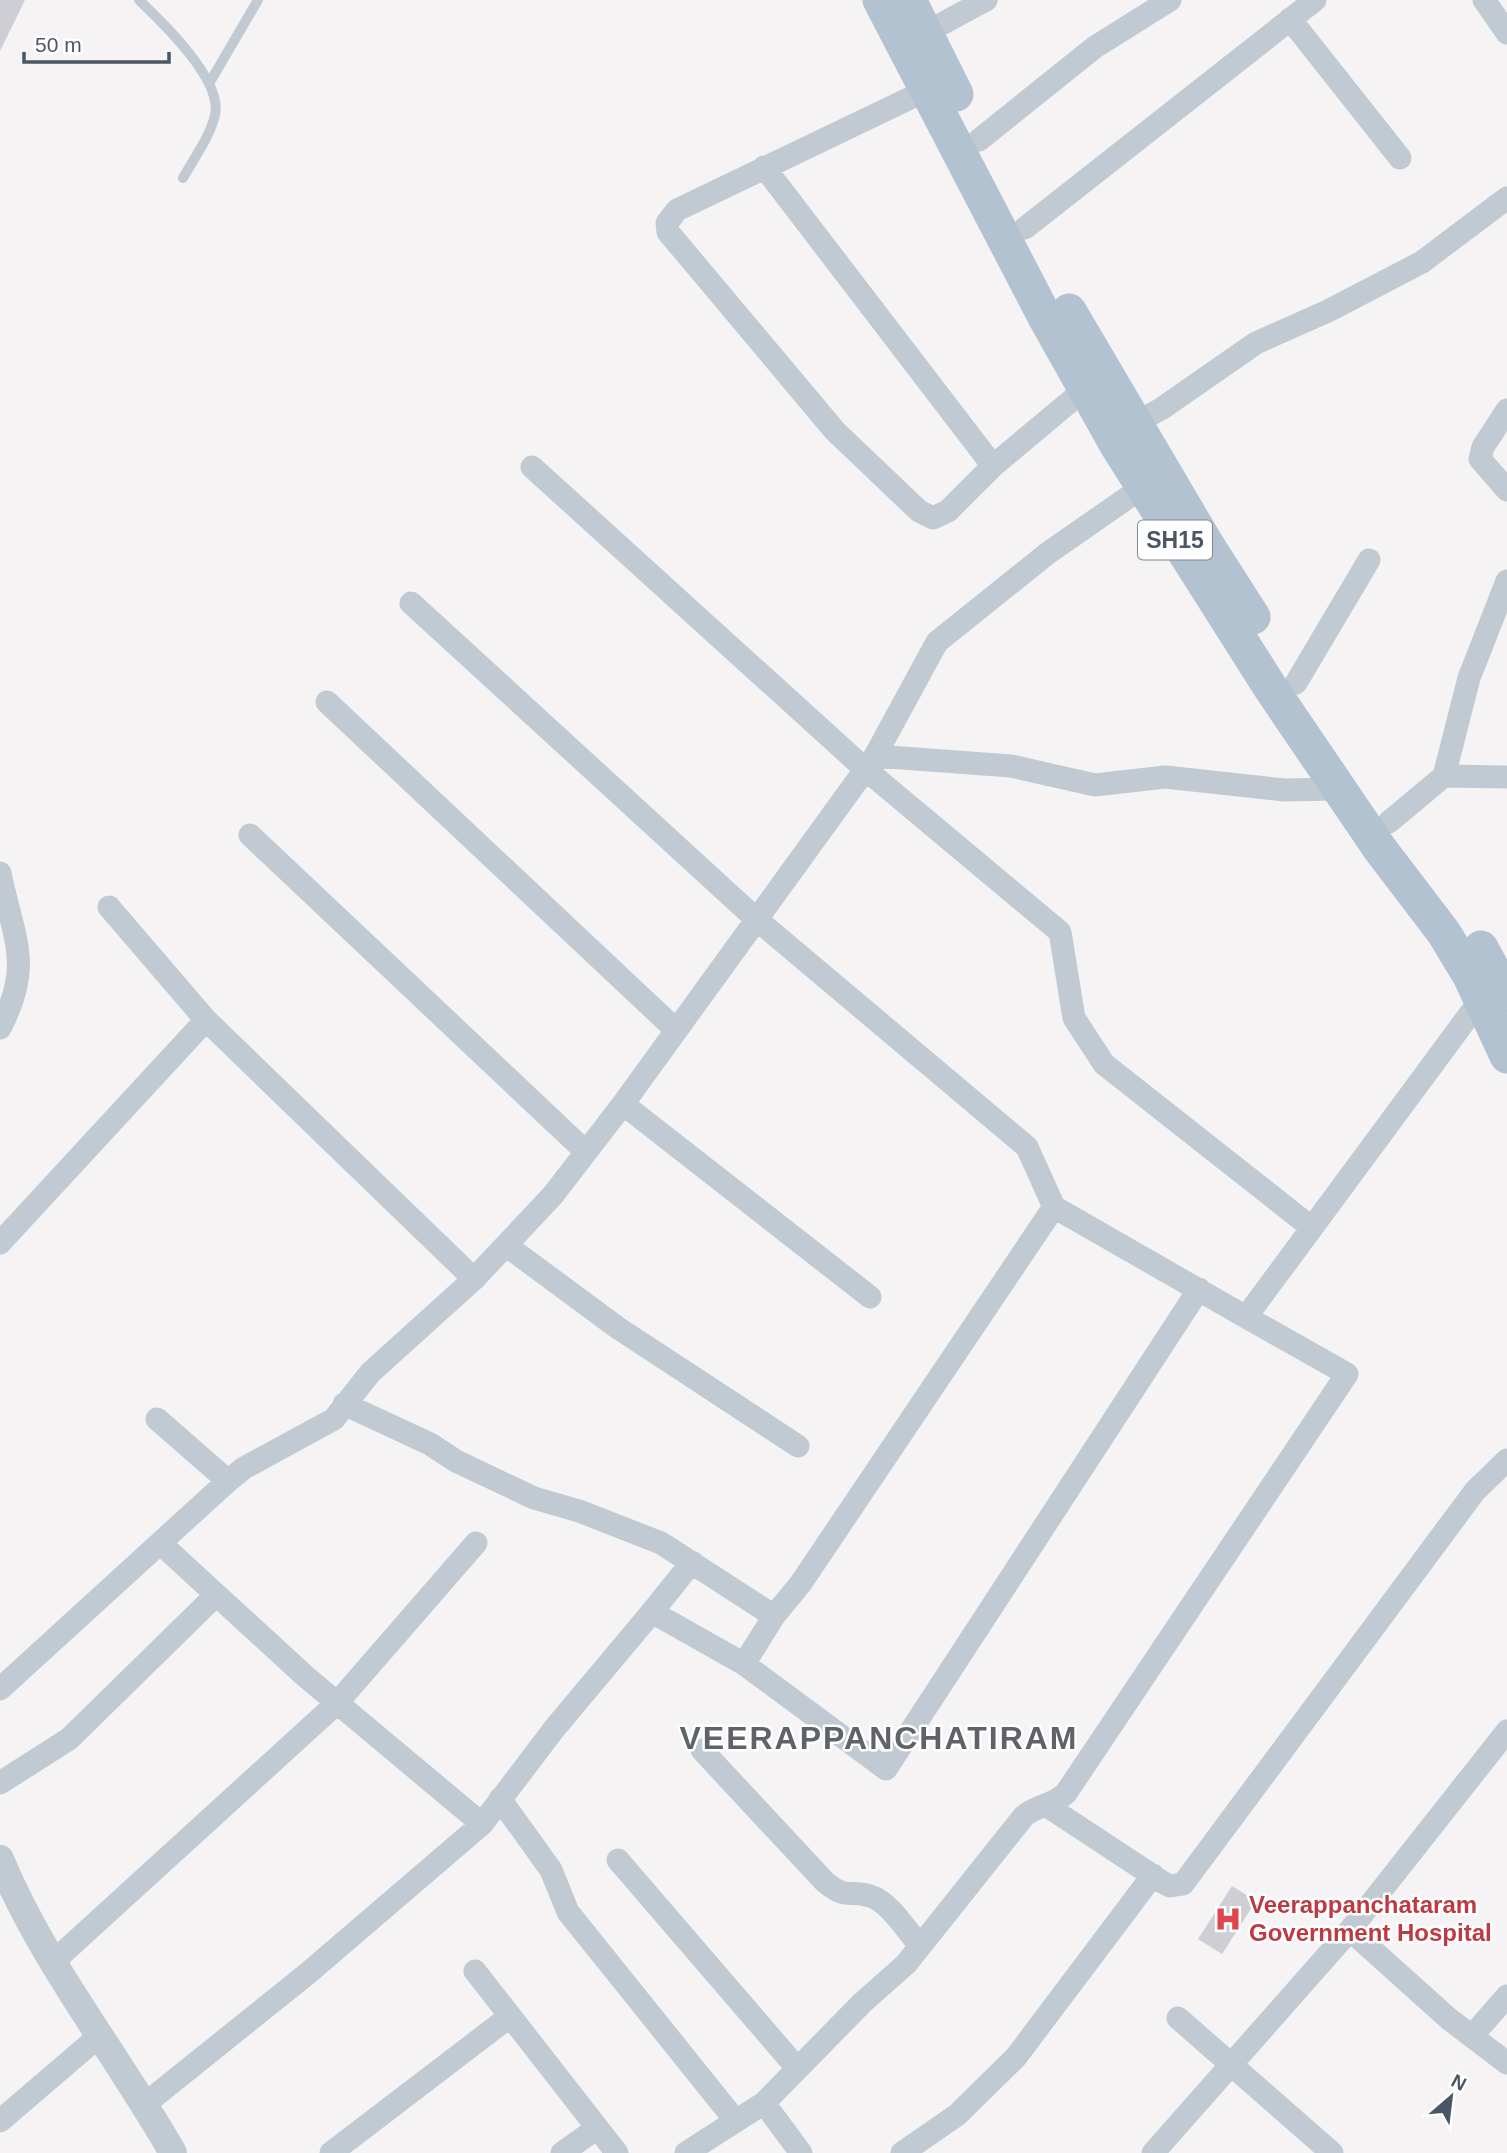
<svg xmlns="http://www.w3.org/2000/svg" width="1507" height="2153" font-family="Arial,sans-serif">
  <style>
    .building { fill: #cdcfd5 }
    .lines { fill: none; stroke-linecap: round; stroke-linejoin: round }
    .service { stroke: #c1cad2; stroke-width: 10 }
    .minor { stroke: #c1cad2; stroke-width: 23 }
    .tertiary { stroke: #c1cad2; stroke-width: 28 }
    .primary { stroke: #b3c2d1; stroke-width: 35 }
    .labels { text-anchor: middle; stroke-width: 5; stroke-linejoin: round; paint-order: stroke }
    .shield { fill: #fff; stroke: #808990; stroke-width: 2 }
    .shield-label { font-size: 23px; font-weight: bold; fill: #4a5661 }
    .health-label { font-size: 24px; font-weight: bold; fill: #be3a42; stroke: #fff; text-anchor: start }
    .district-label { font-size: 32px; font-weight: bold; letter-spacing: 2px; fill: #5f6368; stroke: #fff }
  </style>
  <rect width="100%" height="100%" fill="#f5f3f3"/>
  <path class="building" d="M0 0H25L0 51Z
    M1232 1886 1256 1901 1222 1954 1198 1939Z"/>
  <g class="lines">
    <path class="service" d="M139 0C163 23 223 80 215 115 210 137 194 158 183 178
      M210 82 258 0"/>
    <path class="minor" d="M1484 0 1507 33
      M1290 19 1400 158
      M925 33 986 0
      M927 90 677 210 667 223 668 232 835 431 919 511 933 518 948 511 993 466 1085 389
      M979 140 1095 47 1170 0
      M764 167 993 466
      M1025 228 1315 0
      M1507 410 1483 447 1480 459 1507 490
      M1124 429 1161 409 1256 343 1328 311 1422 262 1507 198
      M532 467 865 769 1060 932 1074 1018 1104 1064 1312 1228
      M411 603 755 918 1027 1147 1054 1207
      M1296 683 1369 560
      M327 702 676 1030
      M875 756 1011 766 1095 785 1165 777 1284 790 1339 789
      M1444 776 1469 678 1507 581
      M1389 822 1444 776 1507 777
      M250 835 585 1151
      M0 873C13 938 34 964 0 1028
      M109 907 206 1020
      M623 1104 870 1297
      M0 1243 206 1020 474 1279
      M507 1246 618 1328 798 1446
      M344 1404 430 1444 456 1461 534 1498 579 1511 661 1543 774 1616
      M157 1419 228 1481
      M160 1543 305 1676 482 1824
      M652 1612 692 1562
      M744 1664 886 1769 1199 1289
      M0 1689 228 1481 244 1468 334 1419 370 1373 474 1279 553 1195 623 1104 875 756 937 642 1048 553 1143 487
      M702 1750 825 1882C848 1901 849 1889 870 1896 890 1902 907 1931 920 1946
      M0 1783 69 1739 216 1595
      M500 1799 551 1870 568 1912 735 2120
      M1047 1806 1164 1883 1170 1886 1183 1884 1475 1491 1507 1460
      M618 1860 797 2068
      M1350 1930 1449 2019 1507 2063
      M53 1962 337 1703 476 1543
      M475 1971 617 2153
      M1178 2018 1332 2153
      M1472 2036 1507 1996
      M764 2103 801 2153
      M145 2104 307 1974 482 1824 554 1729 652 1612 744 1664 774 1616 801 1583 1054 1207 1246 1317 1481 999
      M0 2121 98 2037
      M331 2153 509 2017
      M562 2153 597 2128
      M686 2153 764 2103 862 2003 906 1964 1024 1816C1037 1805 1053 1806 1066 1793L1347 1374 1246 1317
      M902 2153 957 2115 1016 2057 1153 1875
      M1153 2153 1350 1930 1507 1731"/>
    <path class="tertiary" d="M0 1859C44 1965 117 2054 173 2153"/>
    <path class="primary" d="M880 0 1046 319 1118 447 1270 687 1380 849 1444 933 1470 976 1507 1056
      M909 0 956 94
      M1069 311 1207 545 1253 617
      M1481 948 1507 996"/>
  </g>
  <defs>
    <g id="hospital-bare" transform="scale(2.1)"><path d="M-5-5h3v3.5h4V-5h3V5h-3V1.5h-4V5h-3Z" fill="#e0444e" stroke="#fff" stroke-width="2.5" paint-order="stroke"/></g>
  </defs>
  <g fill-rule="evenodd">
    <use href="#hospital-bare" x="1228" y="1919"/>
  </g>
  <g class="labels">
    <rect class="shield" x="1138" y="520.5" width="74" height="39" rx="5"/>
    <g class="shield-label">
      <text x="1175" y="548">SH15</text>
    </g>
    <g class="health-label">
      <text x="1249" y="1913">Veerappanchataram<tspan x="1249" dy="28">Government Hospital</tspan></text>
    </g>
    <g class="district-label">
      <text x="879" y="1749">VEERAPPANCHATIRAM</text>
    </g>
  </g>
  <g transform="translate(1451 2097) rotate(28)" stroke="#ffffff" stroke-width="5" paint-order="stroke">
  <path d="M0-5L12 26L0 18L-12 26Z" fill="#4a5661"/>
  <text y="-10" font-size="19" font-weight="bold" text-anchor="middle" fill="#4a5661">N</text>
  </g>
  <path d="M24 52v10h145v-10" fill="none" stroke="#4a5661" stroke-width="3.5"/>
  <text x="35" y="52" font-size="21" fill="#4a5661" stroke="#ffffff" stroke-width="5" paint-order="stroke">50 m</text>
</svg>
